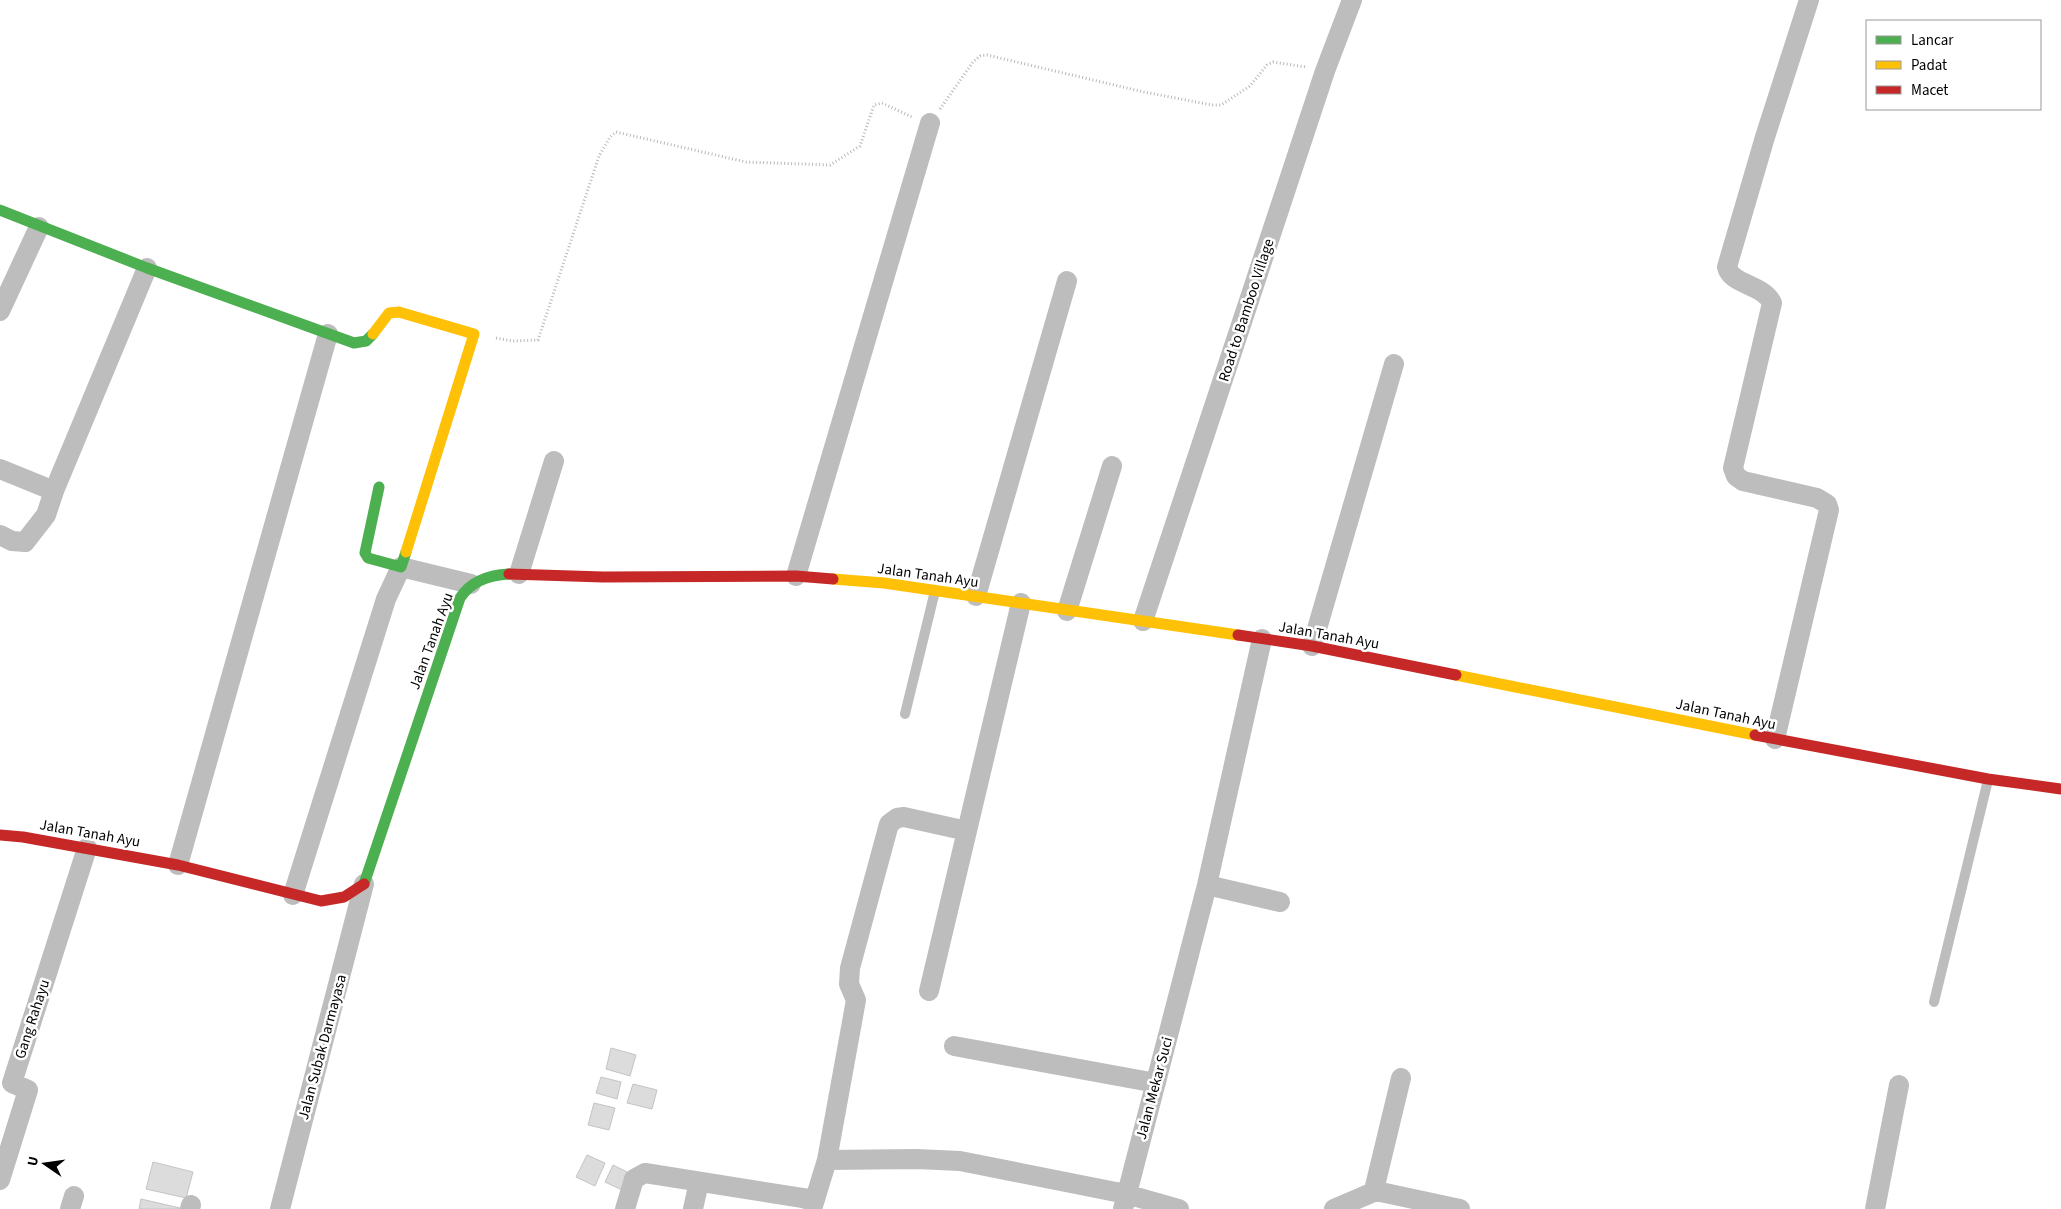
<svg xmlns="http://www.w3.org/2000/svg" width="2061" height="1209" font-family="'Source Sans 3',sans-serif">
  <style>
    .building { fill: #dcdcdc; stroke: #c4c4c4 }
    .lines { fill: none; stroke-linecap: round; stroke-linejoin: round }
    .path { stroke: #b8b8b8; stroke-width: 3; stroke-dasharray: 1 2.5; stroke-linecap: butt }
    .lane { stroke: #bdbdbd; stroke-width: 10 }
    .street { stroke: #bdbdbd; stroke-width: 20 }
    .fast { stroke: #4caf50; stroke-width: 11 }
    .slow { stroke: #ffc107; stroke-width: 11 }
    .jam { stroke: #c62828; stroke-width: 11 }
    .labels { text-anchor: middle; stroke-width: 5; stroke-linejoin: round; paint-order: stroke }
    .street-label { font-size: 15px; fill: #000; stroke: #fff }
  </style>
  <rect width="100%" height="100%" fill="#fff"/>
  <path class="building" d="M611 1048 636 1055 630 1076 606 1069Z
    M601 1077 621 1082 617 1099 596 1093Z
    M633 1084 657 1090 652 1109 627 1103Z
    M594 1103 615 1108 609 1130 588 1125Z
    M587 1155 605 1163 595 1186 576 1177Z
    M153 1162 193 1172 186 1198 146 1189Z
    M613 1165 629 1173 622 1190 605 1182Z
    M141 1199 180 1208 179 1209H139Z"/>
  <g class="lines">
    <path class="path" d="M940 109 973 62 980 56 987 55 1144 92 1212 105H1221L1250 86 1267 65 1273 62 1306 67
      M496 338 512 341 538 340 599 156 610 137 616 132 746 162 830 165 860 146 874 105 882 103 912 117"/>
    <path class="lane" d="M905 714 935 591
      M1934 1002 1988 780"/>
    <path class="street" d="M0 311 39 227
      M0 469 54 491
      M0 535 12 541 25 542 46 515 54 491 147 268
      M519 574 554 461
      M796 576 930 123
      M976 596 1067 281
      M1067 611 1112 466
      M1143 621 1325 71 1352 0
      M1312 646 1394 364
      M1775 739 1829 510 1827 504 1817 498 1743 481 1736 476 1733 468 1772 303C1763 284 1731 285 1727 267L1765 137 1809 0
      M178 865 328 334
      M1207 885 1280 902
      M293 895 386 599 401 567 471 584
      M929 991 1021 603
      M954 1046 1156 1083
      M1401 1078 1375 1186 1376 1191 1460 1209
      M827 1160 856 1000 849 984 850 968 889 824 897 818 904 817 967 831
      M0 1180 28 1090 12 1083 87 848
      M70 1209 74 1196
      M190 1209 191 1205
      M280 1209 364 884
      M625 1209 634 1179 645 1173 815 1200
      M693 1209 699 1182
      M812 1209 827 1160 916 1159 960 1161 1126 1194 1179 1209
      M1123 1209 1207 885 1262 639
      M1334 1209 1376 1191
      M1875 1209 1899 1085"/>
    <path class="fast" d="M0 210 147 268 354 343 366 341 373 334
      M379 487 365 553 368 558 401 567 406 552
      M364 884 460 598C471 581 489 575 509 574"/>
    <path class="slow" d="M373 334 389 313 399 312 474 334 406 552
      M833 579 884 583 1238 635
      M1456 675 1755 735"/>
    <path class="jam" d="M509 574 603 577 796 576 833 579
      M1238 635 1312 646 1456 675
      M1755 735 1988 779 2061 789
      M0 835 23 837 178 865 321 901 344 897 364 884"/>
  </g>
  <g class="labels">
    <g class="street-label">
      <text transform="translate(1246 310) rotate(-72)" y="5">Road to Bamboo Village</text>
      <text transform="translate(928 575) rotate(8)" y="5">Jalan Tanah Ayu</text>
      <text transform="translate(1329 635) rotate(10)" y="5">Jalan Tanah Ayu</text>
      <text transform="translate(431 641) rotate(-70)" y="5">Jalan Tanah Ayu</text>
      <text transform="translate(1726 714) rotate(12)" y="5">Jalan Tanah Ayu</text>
      <text transform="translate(90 833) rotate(10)" y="5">Jalan Tanah Ayu</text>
      <text transform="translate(32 1019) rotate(-72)" y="5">Gang Rahayu</text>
      <text transform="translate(322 1047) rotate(-75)" y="5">Jalan Subak Darmayasa</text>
      <text transform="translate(1154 1088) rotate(-75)" y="5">Jalan Mekar Suci</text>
    </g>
  </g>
  <rect x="1866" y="20" width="175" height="90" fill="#ffffff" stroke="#999999"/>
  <rect x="1876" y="36" width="25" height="8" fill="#4caf50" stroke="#999999"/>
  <text x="1911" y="45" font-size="15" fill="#000000">Lancar</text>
  <rect x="1876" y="61" width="25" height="8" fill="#ffc107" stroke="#999999"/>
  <text x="1911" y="70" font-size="15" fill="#000000">Padat</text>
  <rect x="1876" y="86" width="25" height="8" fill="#c62828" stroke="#999999"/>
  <text x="1911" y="95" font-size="15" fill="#000000">Macet</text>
  <g transform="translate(45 1164) rotate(283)" stroke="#ffffff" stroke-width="4" paint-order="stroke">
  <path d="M0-4L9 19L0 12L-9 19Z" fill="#000000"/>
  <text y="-8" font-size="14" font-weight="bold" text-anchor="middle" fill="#000000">U</text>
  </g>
</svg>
